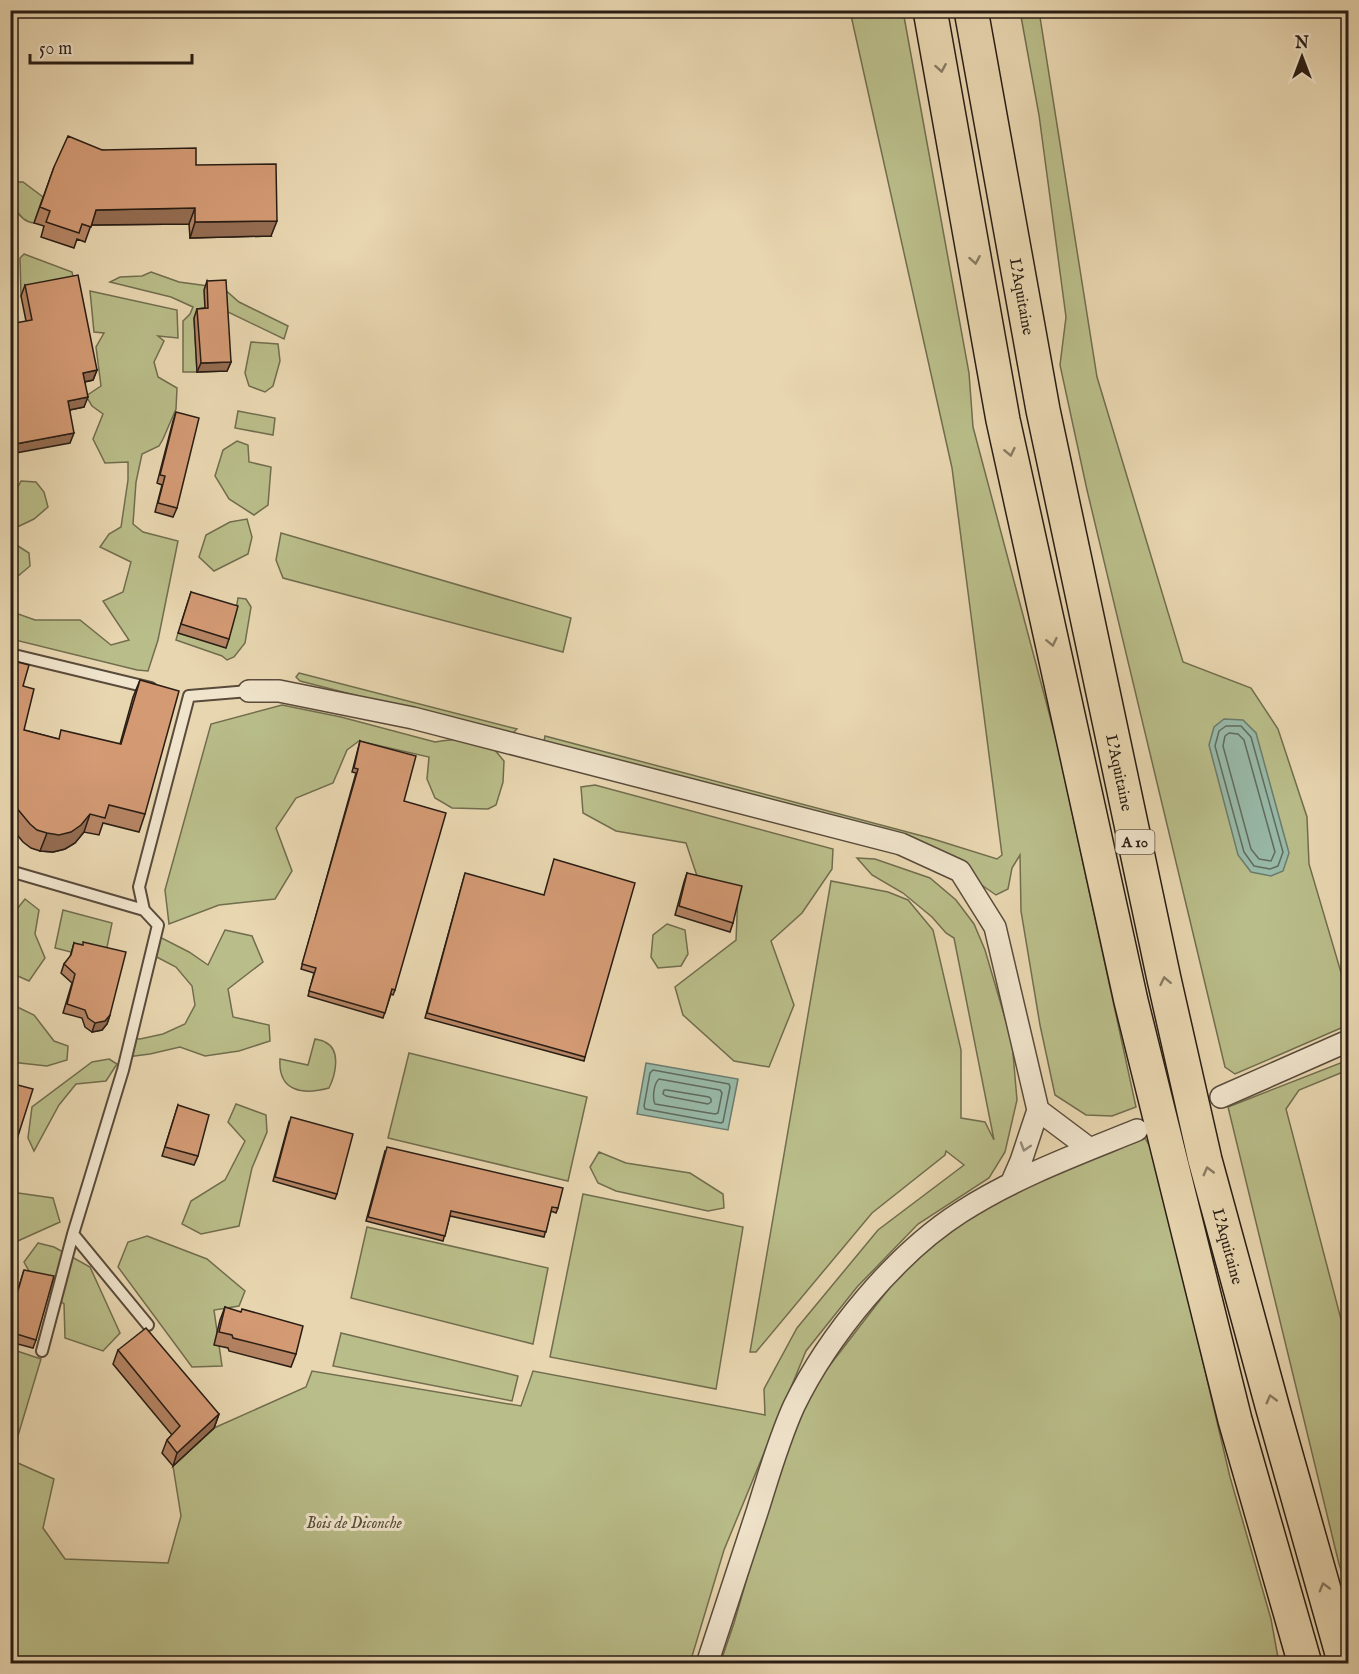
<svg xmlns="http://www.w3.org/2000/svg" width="1359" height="1674" font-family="'IM FELL English',serif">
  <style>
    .green { fill: #b9bd89; stroke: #716d4e; stroke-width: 1.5 }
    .water { fill: #98b9a8; stroke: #6c7b6d; stroke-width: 1.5 }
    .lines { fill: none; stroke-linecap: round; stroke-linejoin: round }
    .shore { stroke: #606b5e; stroke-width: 1.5 }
    .service-casing { stroke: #594b3b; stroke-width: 14 }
    .minor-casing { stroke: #594b3b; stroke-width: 24 }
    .motorway-casing { stroke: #291d14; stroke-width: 36 }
    .service { stroke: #f0e4cc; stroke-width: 10 }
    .minor { stroke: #f0e4cc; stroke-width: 21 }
    .motorway { stroke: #e8d6b0; stroke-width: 33 }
    .wall { fill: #b58464; stroke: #291d14; stroke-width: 1.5 }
    .shaded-wall { fill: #946c51; stroke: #291d14; stroke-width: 1.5 }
    .building { fill: #d39a74; stroke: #291d14; stroke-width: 1.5 }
    .oneway { stroke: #887a62 }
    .oneway2 { stroke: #968a79 }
    .labels { text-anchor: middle; stroke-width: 6; stroke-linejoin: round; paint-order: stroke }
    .shield { fill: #f0e4cc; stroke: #65594b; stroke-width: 1.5 }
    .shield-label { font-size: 15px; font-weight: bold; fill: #291d14 }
    .street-label { font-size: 16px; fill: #291d14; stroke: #f0e4cc }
    .park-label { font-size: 16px; font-style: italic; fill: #544d37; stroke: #f0e4cc }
  </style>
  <rect width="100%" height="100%" fill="#e8d6b0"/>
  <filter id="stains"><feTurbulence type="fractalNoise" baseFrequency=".00333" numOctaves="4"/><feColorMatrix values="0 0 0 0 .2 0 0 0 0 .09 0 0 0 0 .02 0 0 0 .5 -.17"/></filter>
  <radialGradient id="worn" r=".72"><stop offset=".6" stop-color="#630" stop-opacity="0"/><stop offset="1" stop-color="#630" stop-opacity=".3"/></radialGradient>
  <path class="green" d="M850 11H903L969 373 973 427 1057 743 1136 1107 1112 1116 1086 1115 1055 1095 1040 1025 1021 911 1020 855 1012 868 1008 889 996 895 944 859 543 747 545 736 930 838 997 859 1002 855 952 468Z
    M1020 11H1039L1097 377 1183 662 1251 688 1278 729 1307 817 1309 864 1348 996V1025L1235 1074 1225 1067 1087 490 1060 365 1066 317 1039 115Z
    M11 182H23L43 197 34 223C16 221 9 197 11 182Z
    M24 254 72 272 75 285 21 296 20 258Z
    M151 272 179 282 223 288 239 302 288 326 284 339 224 310 194 318 197 372H183V321L190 314 193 307 171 297 110 282 120 277 142 276Z
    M90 291 177 310 178 338 158 336 164 341 154 362 158 377 177 388 176 409 163 439 159 446 142 454 136 482 133 524 143 532 178 541 158 640 148 671 137 670 11 639 10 611 35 620H80L111 645 129 640 103 601 123 592 131 562 100 547 109 534 121 527 128 480V462L105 463 93 439 103 414 92 406 86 396 101 386 96 347 104 333 94 332Z
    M251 342 278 344 280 361 273 386 265 392 249 386 245 373Z
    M238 411 275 418 273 435 235 428Z
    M237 441 248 445 249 462 271 467 268 505 254 515 229 499 215 476 223 450Z
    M21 481 36 482 44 492 48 507 34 519 11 530V500Z
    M247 519 252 537 248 554 214 571 199 557 206 535 230 522Z
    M281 533 571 618 563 652 283 578 276 560Z
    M18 546 29 553 30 566 11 582V548Z
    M238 598 246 599 251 607 245 643 234 657 227 660 222 656 176 640 178 633 226 647 235 615Z
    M299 673 517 729 511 735 300 681 296 677Z
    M282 705 341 717 435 742C453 739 475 736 491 747 496 750 500 757 504 761L503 782 496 805 488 809 452 808 435 798 427 779 429 757 359 741 347 750 333 783 296 798 276 828 292 871 275 899 219 905 169 924 165 890 211 724Z
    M595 785 833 849 832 869 802 913 771 941 794 1005 769 1067 734 1061 683 1015 675 987 736 940 738 895 697 876 686 843 616 831 583 813 581 787Z
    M857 858 875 859 930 878 956 900 974 924 985 950 1012 1042 1017 1100 1005 1152 989 1178 918 1224 857 1287 806 1351 724 1550 690 1663H11V1460L54 1479 43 1528 65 1559 168 1563 181 1516 173 1466 214 1428 306 1387 312 1371 521 1406 533 1371 765 1415 764 1389 797 1328 878 1230 964 1165 946 1151 945 1155 872 1213 756 1352H750L831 881 888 892 908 900 933 930 961 1050V1118L985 1122 994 1140 954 938 946 933 932 917 903 893 872 875Z
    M25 899 39 910 35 934 45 958 29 981 11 973V932L13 930 17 909Z
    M63 910 112 923 105 957 79 954 55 948Z
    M667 924 685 930 688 954 681 966 658 968 651 957 653 935Z
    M225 930 252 936 263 962 228 989 233 1017 269 1025 270 1041 239 1051 205 1056 180 1047 150 1054 126 1057 131 1038 140 1039 163 1034 185 1024 195 1005 192 986 176 967 151 954 156 935 189 952 208 965Z
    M11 1004 34 1015 54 1041 68 1046 67 1060 47 1066 11 1062Z
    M315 1039C318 1040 322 1040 325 1042 342 1050 335 1076 329 1088 303 1095 278 1092 280 1059L308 1065Z
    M409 1053 587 1097 568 1181 388 1138Z
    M109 1059 117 1064 106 1081 76 1084 59 1105 34 1151 28 1138 32 1107 92 1062Z
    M1348 1060V1070L1299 1090 1286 1109 1348 1346V1592L1339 1564 1228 1107Z
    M236 1104 266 1115 267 1132 252 1168 239 1226 201 1234 182 1224 191 1201 225 1180 245 1141 228 1122Z
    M1145 1138 1154 1154 1230 1477 1271 1619 1279 1663 720 1664 734 1623 779 1468 810 1391 907 1265 990 1203 1080 1163Z
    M599 1152 626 1163 690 1173 723 1194 724 1208 708 1211 616 1191 598 1183 590 1167Z
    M11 1192 53 1198 60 1222 11 1244Z
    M583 1194 743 1227 716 1389 550 1357Z
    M367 1227 548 1268 533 1344 351 1298Z
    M147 1236 207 1259 245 1291 239 1306 214 1310 222 1366 192 1367 118 1267 128 1242Z
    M38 1243 54 1247 90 1267 120 1333 103 1351 65 1338 64 1304 35 1282 24 1262Z
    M341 1333 518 1376 512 1401 333 1366Z
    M11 1349 41 1359 11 1459 10 1349Z"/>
  <path class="water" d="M1224 719 1243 720 1256 733 1289 853 1283 871 1271 876 1251 872 1238 855 1209 745 1214 727Z
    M646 1063 738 1079 728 1130 637 1114Z"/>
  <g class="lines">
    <path class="shore" d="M1226 726H1241L1251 737 1283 852 1278 866 1270 869 1254 866 1244 852 1215 746 1219 731Z
      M1229 733 1238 734 1244 740 1275 852 1271 861 1259 859 1251 849 1223 746 1225 736Z
      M653 1070 729 1084 730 1087 723 1122 721 1123 645 1109 644 1106 650 1073Z
      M659 1079 720 1090 722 1093 718 1113 715 1114 655 1104C652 1098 654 1083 659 1079Z
      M664 1090H667L709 1097 711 1099V1102L708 1104 666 1096 663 1094Z"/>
    <g class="service-casing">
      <path id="service" d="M10 654 151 688
        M10 871 144 910 139 887 189 696 249 691
        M144 910 158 925 123 1070 73 1234 148 1325
        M42 1351 73 1234"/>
    </g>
    <g class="minor-casing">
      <path id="minor" d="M249 691H279L413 718 901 844 960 871 995 927 1038 1110 1021 1161 1011 1184
        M1221 1097 1348 1041
        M1038 1110 1090 1149
        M707 1664C724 1612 741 1560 758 1509 769 1474 779 1439 794 1406 828 1336 895 1254 961 1212 1015 1177 1078 1154 1137 1130"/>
    </g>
    <g class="motorway-casing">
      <g id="motorway">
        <path d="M930 10 1003 420 1131 1001 1235 1420 1305 1664"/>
        <path id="s1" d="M971 10 1043 410 1164 979 1205 1160 1273 1409 1345 1664"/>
      </g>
    </g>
    <use href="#service" class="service"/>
    <use href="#minor" class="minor"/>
    <use href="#motorway" class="motorway"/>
  </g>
  <path class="wall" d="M102 150 196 165 271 236 190 238 189 224 91 225 85 242 77 239 74 248 41 237 44 226 34 223 54 167Z
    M207 281 231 362 227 371 197 372 194 318 197 309 205 308 204 290Z
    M25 285 97 370 93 380 85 382 84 407 70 410V443L26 321 21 296Z
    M176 412 177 508 173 517 155 512 162 485 157 483 173 421Z
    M191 592 229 639 226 648 178 633Z
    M10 660 23 686 24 730 58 739 120 744 133 697 140 680 145 814 139 832 103 823 99 835 84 832 75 843 65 849 53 852 40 851 31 848 23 842 10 826Z
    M360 741 404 801 395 990 393 995 391 994 383 1018 308 996 314 973 301 969 356 773 352 772Z
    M687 873 733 923 730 932 675 915 684 882Z
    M464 877 585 1057 584 1061 425 1018Z
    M74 943 110 1015 107 1024 102 1030 92 1032 85 1027 82 1018 63 1013 72 983 61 973 64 964 70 957Z
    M10 1083 17 1139 11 1156Z
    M178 1105 198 1156 194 1165 162 1156Z
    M289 1122 337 1194 335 1199 273 1181Z
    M385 1151 558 1208 556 1213 551 1211 544 1237 450 1216 443 1241 366 1221Z
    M24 1270 36 1340 33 1348 10 1342V1315Z
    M225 1307 296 1354 291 1367 229 1351 228 1348 214 1345 220 1320Z
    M118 1350 219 1414 214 1428 173 1466 162 1453 167 1440 172 1435 113 1364Z"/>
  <path class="shaded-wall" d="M195 208 189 224 91 225 96 210Z
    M277 221 271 236 190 238 195 222Z
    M231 362 227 371 197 372 201 363Z
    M97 370 93 380 79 383 83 373Z
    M88 397 84 407 64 411 68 401Z
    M74 433 70 443 10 454V445Z
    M90 814 84 832 75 843 65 849 53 852 40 851 47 833Z
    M110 1015 107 1024 102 1030 92 1032 95 1023Z
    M219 1414 214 1428 173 1466 177 1453Z"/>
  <path class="building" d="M68 136 102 150 196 148V165L276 164 277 221 195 222V208L96 210 91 227 82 224 79 233 46 222 50 211 40 207 54 167Z
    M78 275 97 370 83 373 88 397 68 401 74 433 10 445V324L32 320 25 285Z
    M226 280 231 362 201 363 197 309 208 308 207 281Z
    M176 412 199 418 177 508 158 503 165 476 160 475Z
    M191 592 238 606 229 639 181 624Z
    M10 660 29 665 23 686 34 689 24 730 59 739 61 730 121 744 140 680 179 691 145 814 109 805 105 818 90 814 81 825 71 832 59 835 47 833 37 830 30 824 10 800Z
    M360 741 416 756 404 801 446 813 395 990 392 989 385 1013 309 991 316 968 302 964 358 769 354 768Z
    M554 859 635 883 585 1057 427 1013 465 873 544 895Z
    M687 873 742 886 733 923 679 906Z
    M83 942 126 952 110 1015 105 1021 95 1023 88 1018 85 1010 67 1004 75 974 64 964 71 955 74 943 83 945Z
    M10 1083 33 1089 17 1139 10 1137Z
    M178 1105 209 1115 198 1156 165 1147Z
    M291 1117 353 1134 337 1194 275 1177Z
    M387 1147 563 1188 558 1208 552 1207 546 1232 451 1211 445 1236 368 1217Z
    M24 1270 54 1276 36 1340 10 1332V1318Z
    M225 1307 241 1312 242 1309 303 1326 296 1354 233 1338 232 1335 219 1332Z
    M146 1328 219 1414 177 1453 167 1440 180 1426 118 1350Z"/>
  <defs><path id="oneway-chevron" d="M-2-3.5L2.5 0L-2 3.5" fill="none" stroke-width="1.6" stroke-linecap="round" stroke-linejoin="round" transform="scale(1.5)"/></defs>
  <g class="oneway">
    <use href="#oneway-chevron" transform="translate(941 68) rotate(80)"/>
    <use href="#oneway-chevron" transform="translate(975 260) rotate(80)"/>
    <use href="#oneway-chevron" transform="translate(1010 452) rotate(78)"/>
    <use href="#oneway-chevron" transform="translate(1052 642) rotate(78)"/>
    <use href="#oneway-chevron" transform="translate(1165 981) rotate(-102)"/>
    <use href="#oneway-chevron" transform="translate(1208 1171) rotate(-105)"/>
    <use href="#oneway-chevron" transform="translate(1271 1399) rotate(-105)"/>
    <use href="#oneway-chevron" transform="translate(1324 1587) rotate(-106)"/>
  </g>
  <use class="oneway2" href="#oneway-chevron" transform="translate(1025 1147) rotate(108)"/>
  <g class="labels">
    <rect class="shield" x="1115.5" y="830" width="39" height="24" rx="4.5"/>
    <g class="shield-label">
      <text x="1135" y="847">A 10</text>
    </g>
    <g class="street-label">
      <text dy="6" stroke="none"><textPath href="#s1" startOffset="291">L'Aquitaine</textPath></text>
      <text dy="6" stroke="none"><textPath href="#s1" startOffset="777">L'Aquitaine</textPath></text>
      <text dy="6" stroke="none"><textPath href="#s1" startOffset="1263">L'Aquitaine</textPath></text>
    </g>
    <g class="park-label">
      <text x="354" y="1528">Bois de Diconche</text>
    </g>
  </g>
  <rect width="1359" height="1674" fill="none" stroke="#e8d6b0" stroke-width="36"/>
  <rect x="12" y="12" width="1335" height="1650" fill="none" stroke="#291d14" stroke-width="3"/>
  <rect x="18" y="18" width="1323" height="1638" fill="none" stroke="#291d14" stroke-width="1.5"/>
  <g transform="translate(1302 57)" stroke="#f0e4cc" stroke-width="4.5" paint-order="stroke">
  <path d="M0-4.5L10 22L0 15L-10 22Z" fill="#291d14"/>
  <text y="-9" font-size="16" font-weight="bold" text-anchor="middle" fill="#291d14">N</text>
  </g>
  <path d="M30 54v9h162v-9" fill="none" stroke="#291d14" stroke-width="3"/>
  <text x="39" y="54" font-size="18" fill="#291d14" stroke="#f0e4cc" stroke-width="4.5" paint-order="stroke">50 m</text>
  <rect width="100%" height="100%" filter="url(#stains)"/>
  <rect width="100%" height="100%" fill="url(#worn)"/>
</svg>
